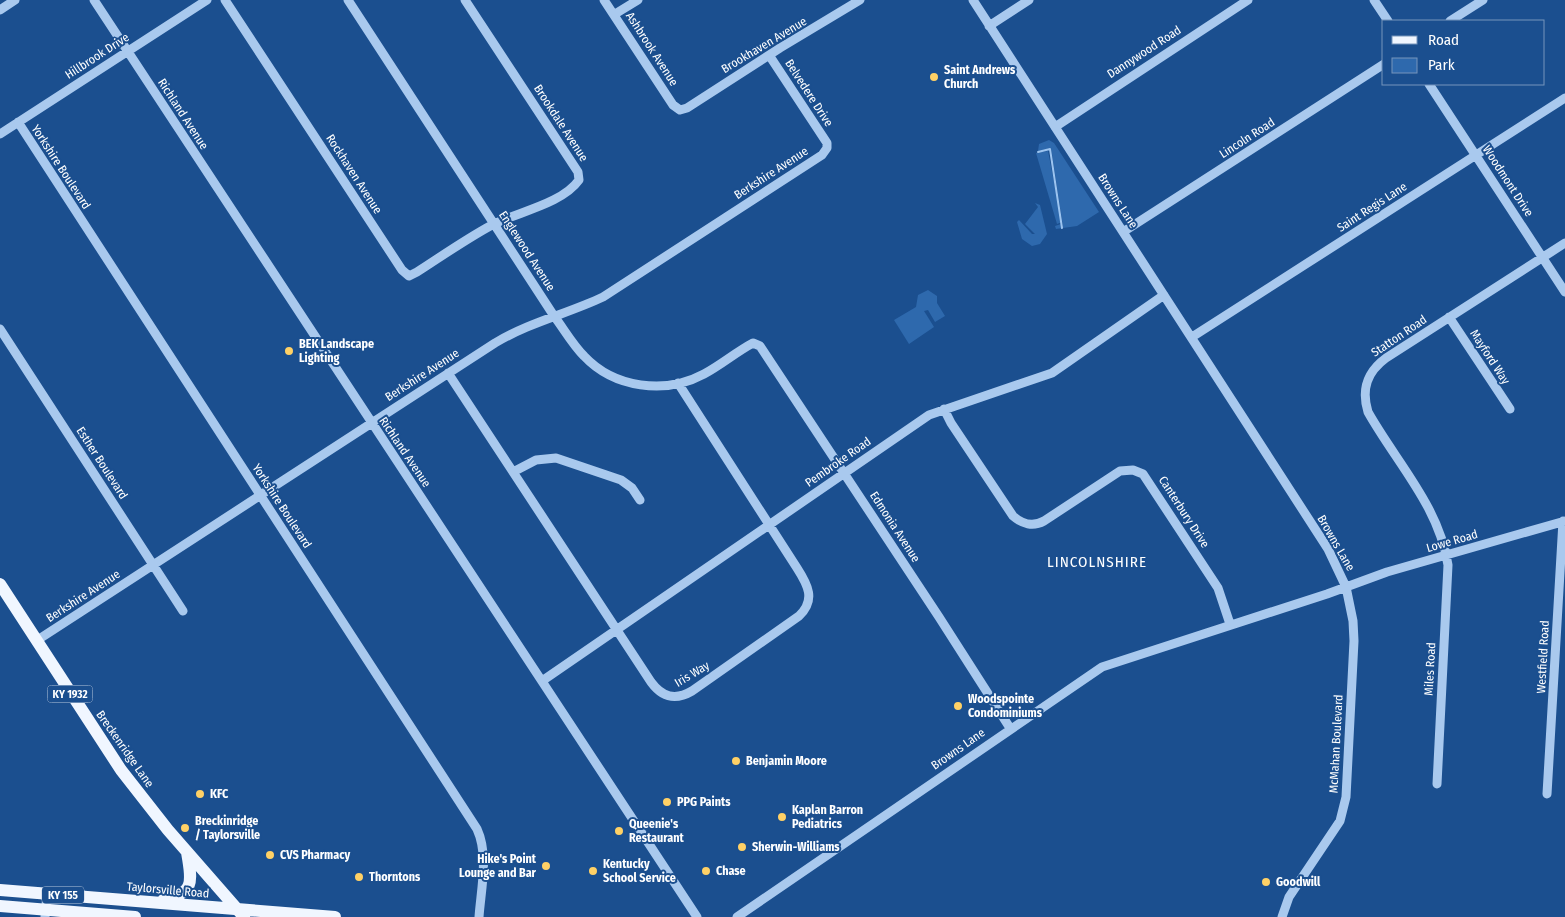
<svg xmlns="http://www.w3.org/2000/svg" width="1565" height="917" font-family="'Fira Sans Condensed',sans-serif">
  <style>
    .green { fill: #2e69ad }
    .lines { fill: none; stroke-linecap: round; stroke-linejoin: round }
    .stream { stroke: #9cc4f0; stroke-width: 2 }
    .minor { stroke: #a9c9ee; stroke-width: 9 }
    .major { stroke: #f0f6ff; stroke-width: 12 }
    .poi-dot { fill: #ffd166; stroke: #1b4f8f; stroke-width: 2 }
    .labels { text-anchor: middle; stroke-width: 4; stroke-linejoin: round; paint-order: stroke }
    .shield { fill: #1b4f8f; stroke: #bbcadd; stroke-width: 1 }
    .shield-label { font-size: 11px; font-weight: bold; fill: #fff }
    .street-label { font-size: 12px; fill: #fff; stroke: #1b4f8f }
    .poi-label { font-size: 12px; font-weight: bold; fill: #fff; stroke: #1b4f8f; text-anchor: start }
    .quarter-label { font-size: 15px; letter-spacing: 1px; fill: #fff; stroke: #1b4f8f }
  </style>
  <rect width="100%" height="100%" fill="#1b4f8f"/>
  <path class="green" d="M1049 140 1054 143 1099 212 1077 226 1056 229 1055 226 1061 224 1063 227 1051 148 1038 151 1039 144Z
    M1048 151 1062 222 1057 224 1036 153Z
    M1035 203 1040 205 1047 234 1040 244 1032 246 1022 239 1017 222 1019 220 1032 234H1035L1025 224 1038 207Z
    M928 290 937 296V303L945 316 935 322 928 310 924 311 934 327 909 344 894 320 916 307 918 295Z"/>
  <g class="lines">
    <path class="stream" d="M1050 149 1062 228
      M1038 152 1050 149"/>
    <path class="minor" d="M94 0 697 917
      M225 0 402 270 409 276 417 272C442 256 466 239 492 225 517 212 562 204 579 180L578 172 465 0
      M348 0 554 316C564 329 572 344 584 356 614 388 665 395 704 374 721 365 736 352 753 343L760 346 939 617 1010 728
      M604 0 673 105 680 110 687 108 780 48 860 0
      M973 0 1328 549 1346 587 1353 621 1354 641 1346 797 1340 821 1289 897 1282 917
      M1374 0 1388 21
      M0 10 15 0
      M615 14 638 0
      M1450 21 1483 0
      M989 26 1029 0
      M1429 84 1565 292
      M18 122 477 829C489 855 481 889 479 917
      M1055 127 1248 0
      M0 134 207 0
      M1123 232 1384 64
      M1449 317 1510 409
      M0 329 183 611
      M1192 337 1565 98
      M448 373 651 682C662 697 675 701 692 691L799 616C816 600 808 585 797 568L678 383
      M944 409 951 423 1013 516C1022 524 1033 527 1044 521L1120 471 1133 470 1143 474 1218 588 1230 624
      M513 472 536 460 556 458 621 480 632 488 640 500
      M36 641 495 343C530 322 567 314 603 297L822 155 827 148V143L769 55
      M542 681 929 415 1052 373 1164 295
      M1437 784 1448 565C1439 506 1396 462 1368 412 1361 389 1367 372 1386 358L1565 243
      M1547 794 1563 521
      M45 917 47 894
      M737 917 1102 667 1327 594 1387 572 1565 521"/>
    <path class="major" d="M0 584 121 770 168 830 244 917
      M0 890 335 917
      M164 899C197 893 191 879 187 852
      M0 906 135 917"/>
  </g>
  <g class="poi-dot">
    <circle cx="934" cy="77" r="5"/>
    <circle cx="289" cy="351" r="5"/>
    <circle cx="958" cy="706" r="5"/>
    <circle cx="736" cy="761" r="5"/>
    <circle cx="200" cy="794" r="5"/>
    <circle cx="667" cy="802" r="5"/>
    <circle cx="782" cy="817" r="5"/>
    <circle cx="185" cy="828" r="5"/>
    <circle cx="619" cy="831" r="5"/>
    <circle cx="742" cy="847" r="5"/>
    <circle cx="270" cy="855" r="5"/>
    <circle cx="546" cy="866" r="5"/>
    <circle cx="593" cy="871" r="5"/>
    <circle cx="706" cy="871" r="5"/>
    <circle cx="359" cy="877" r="5"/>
    <circle cx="1266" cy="882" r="5"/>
  </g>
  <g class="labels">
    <g class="shield">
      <rect x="47.5" y="685.5" width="45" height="17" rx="4"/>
      <rect x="42" y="886.5" width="42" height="17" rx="4"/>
    </g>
    <g class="shield-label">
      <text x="70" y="698">KY 1932</text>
      <text x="63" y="899">KY 155</text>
    </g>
    <g class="street-label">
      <text transform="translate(764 45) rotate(-31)" y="4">Brookhaven Avenue</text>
      <text transform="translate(652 49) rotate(57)" y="4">Ashbrook Avenue</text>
      <text transform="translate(1144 52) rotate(-33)" y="4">Dannywood Road</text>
      <text transform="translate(97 56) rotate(-33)" y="4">Hillbrook Drive</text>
      <text transform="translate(809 93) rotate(57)" y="4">Belvedere Drive</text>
      <text transform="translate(183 114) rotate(57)" y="4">Richland Avenue</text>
      <text transform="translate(561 123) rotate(57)" y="4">Brookdale Avenue</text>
      <text transform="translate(1247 138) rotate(-33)" y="4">Lincoln Road</text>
      <text transform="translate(61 167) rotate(57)" y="4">Yorkshire Boulevard</text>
      <text transform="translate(771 173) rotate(-33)" y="4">Berkshire Avenue</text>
      <text transform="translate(354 174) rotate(57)" y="4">Rockhaven Avenue</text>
      <text transform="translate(1508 181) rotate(57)" y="4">Woodmont Drive</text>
      <text transform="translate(1118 201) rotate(57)" y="4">Browns Lane</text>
      <text transform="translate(1372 207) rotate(-33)" y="4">Saint Regis Lane</text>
      <text transform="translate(527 251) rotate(57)" y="4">Englewood Avenue</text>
      <text transform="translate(1399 336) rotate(-34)" y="4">Statton Road</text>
      <text transform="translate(1490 357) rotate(57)" y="4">Mayford Way</text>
      <text transform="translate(422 375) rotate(-33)" y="4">Berkshire Avenue</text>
      <text transform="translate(405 452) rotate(56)" y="4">Richland Avenue</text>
      <text transform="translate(838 462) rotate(-35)" y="4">Pembroke Road</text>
      <text transform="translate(102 463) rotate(57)" y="4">Esther Boulevard</text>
      <text transform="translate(282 506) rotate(57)" y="4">Yorkshire Boulevard</text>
      <text transform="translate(1184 512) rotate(57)" y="4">Canterbury Drive</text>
      <text transform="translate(895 527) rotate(57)" y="4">Edmonia Avenue</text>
      <text transform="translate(1452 541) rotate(-16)" y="4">Lowe Road</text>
      <text transform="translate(1336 543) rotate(60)" y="4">Browns Lane</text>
      <text transform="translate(83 596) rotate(-33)" y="4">Berkshire Avenue</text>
      <text transform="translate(1543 657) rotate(-87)" y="4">Westfield Road</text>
      <text transform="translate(1430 669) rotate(-87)" y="4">Miles Road</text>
      <text transform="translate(692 674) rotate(-31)" y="4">Iris Way</text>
      <text transform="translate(1336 744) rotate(-87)" y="4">McMahan Boulevard</text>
      <text transform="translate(125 749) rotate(55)" y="4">Breckenridge Lane</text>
      <text transform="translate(958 749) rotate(-35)" y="4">Browns Lane</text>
      <text transform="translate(168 890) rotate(5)" y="4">Taylorsville Road</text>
    </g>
    <g class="poi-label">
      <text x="944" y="74">Saint Andrews<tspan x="944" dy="14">Church</tspan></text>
      <text x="299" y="348">BEK Landscape<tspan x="299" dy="14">Lighting</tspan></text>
      <text x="968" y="703">Woodspointe<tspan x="968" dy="14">Condominiums</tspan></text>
      <text x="746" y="765">Benjamin Moore</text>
      <text x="210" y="798">KFC</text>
      <text x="677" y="806">PPG Paints</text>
      <text x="792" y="814">Kaplan Barron<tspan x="792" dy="14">Pediatrics</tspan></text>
      <text x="195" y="825">Breckinridge<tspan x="195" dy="14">/ Taylorsville</tspan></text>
      <text x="629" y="828">Queenie's<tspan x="629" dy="14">Restaurant</tspan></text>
      <text x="752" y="851">Sherwin-Williams</text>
      <text x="280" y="859">CVS Pharmacy</text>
      <text x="536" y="863" text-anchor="end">Hike's Point<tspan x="536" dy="14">Lounge and Bar</tspan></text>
      <text x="603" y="868">Kentucky<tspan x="603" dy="14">School Service</tspan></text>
      <text x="716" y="875">Chase</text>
      <text x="369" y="881">Thorntons</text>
      <text x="1276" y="886">Goodwill</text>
    </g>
    <g class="quarter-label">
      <text x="1097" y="567">LINCOLNSHIRE</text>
    </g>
  </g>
  <rect x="1382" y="20" width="162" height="65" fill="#1b4f8f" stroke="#7695bc"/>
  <rect x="1392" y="36" width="25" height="8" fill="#f0f6ff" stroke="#7695bc"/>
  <text x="1428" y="45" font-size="15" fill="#ffffff">Road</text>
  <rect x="1392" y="58" width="25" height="15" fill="#2e69ad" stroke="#7695bc"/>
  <text x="1428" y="70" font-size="15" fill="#ffffff">Park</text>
</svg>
